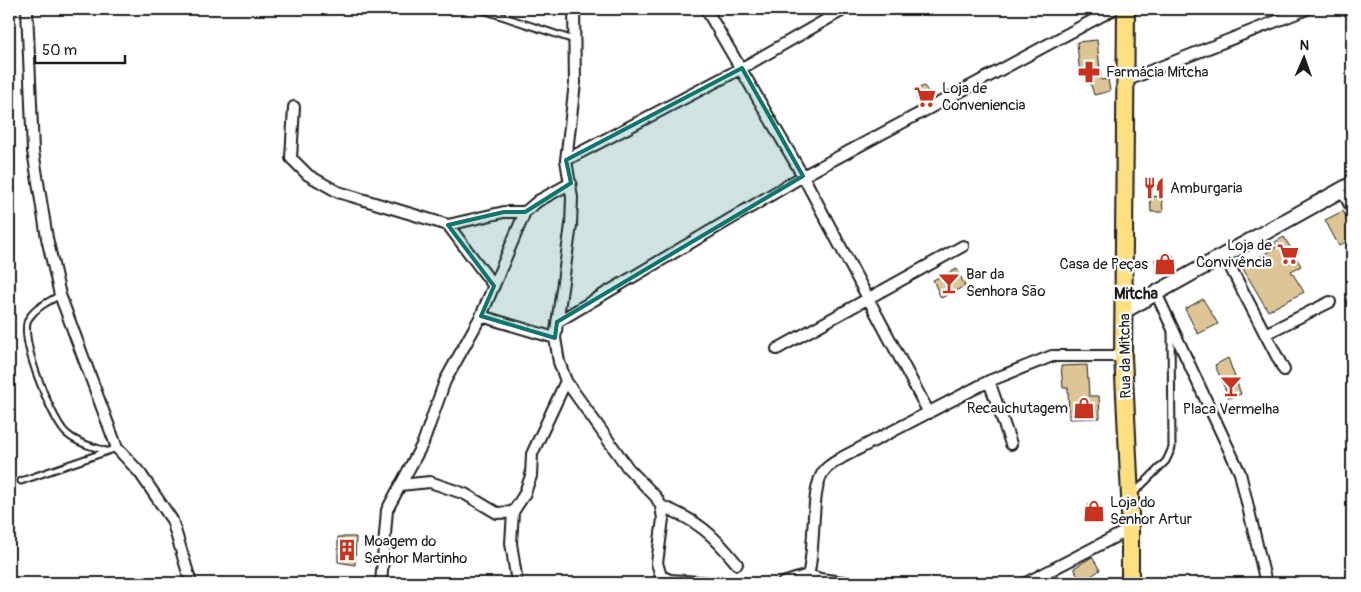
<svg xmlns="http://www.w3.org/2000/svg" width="1361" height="592" font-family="Pangolin,sans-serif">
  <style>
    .building { fill: #dec595; stroke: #1c1c1c }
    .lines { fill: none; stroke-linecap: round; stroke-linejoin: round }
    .service-casing { stroke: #1c1c1c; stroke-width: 9 }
    .minor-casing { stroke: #1c1c1c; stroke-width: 14 }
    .secondary-casing { stroke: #1c1c1c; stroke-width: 18 }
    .primary-casing { stroke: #1c1c1c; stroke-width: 20 }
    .service { stroke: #fff; stroke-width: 5 }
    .minor { stroke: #fff; stroke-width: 10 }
    .secondary { stroke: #fff; stroke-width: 14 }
    .primary { stroke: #fedf80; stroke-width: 16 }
    .marked { fill: #0f766e; fill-opacity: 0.2; stroke: #0f766e; stroke-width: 4; stroke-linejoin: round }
    .labels { text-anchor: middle; stroke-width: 4.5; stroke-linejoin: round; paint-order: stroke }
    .poi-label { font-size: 15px; fill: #1c1c1c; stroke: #fff; text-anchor: start }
    .street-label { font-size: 15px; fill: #1c1c1c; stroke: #fff }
    .neighbourhood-label { font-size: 16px; font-weight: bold; fill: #1c1c1c; stroke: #fff }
  </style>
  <rect width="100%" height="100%" fill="#fff"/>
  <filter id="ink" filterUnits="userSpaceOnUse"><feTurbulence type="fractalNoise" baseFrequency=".02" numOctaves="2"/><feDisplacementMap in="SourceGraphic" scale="10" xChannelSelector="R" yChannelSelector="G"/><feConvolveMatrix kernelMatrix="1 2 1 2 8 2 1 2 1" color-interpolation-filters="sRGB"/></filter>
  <g filter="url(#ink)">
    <path class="building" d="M1097 40 1101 80 1108 79 1110 91 1094 95 1088 75 1080 76 1077 42Z
      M924 86 933 98 922 105 916 98 919 96 915 90Z
      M1150 196 1162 197 1163 212H1151Z
      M1343 211 1352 228V238L1339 246 1325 220Z
      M1284 237 1301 266 1291 271 1304 292 1268 311 1242 267 1278 246 1275 242Z
      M1173 255 1175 269 1157 274 1155 259Z
      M957 269 965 286 941 298 933 280Z
      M1203 299 1218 324 1198 334 1185 309Z
      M1228 358 1241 394 1229 398 1215 365Z
      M1087 365 1089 396H1099L1100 418 1069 419 1068 388H1063L1061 366Z
      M1088 505 1100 506V516H1088Z
      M338 537H356L355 565 338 562Z
      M1092 557 1100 570 1081 583 1074 568Z"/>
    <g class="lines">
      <g class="service-casing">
        <path id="service" d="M480 9 574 40
          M60 295C50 301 36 307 29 318 17 335 51 417 65 432 76 443 91 446 106 451
          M21 481 117 448
          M1134 493 1166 461 1172 448 1171 331"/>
      </g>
      <g class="minor-casing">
        <path id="minor" d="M27 9 33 151 47 238 60 295 117 448 140 473 172 520 191 583
          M574 9 575 83 566 160 572 197 571 225 555 338 559 362 566 381 628 468 656 497 661 506 663 519 657 563 661 576 670 580 714 583
          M706 9 803 176 929 413
          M1125 81 1307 9
          M294 107 291 158 308 175 338 192 448 225 504 212H525
          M566 160 742 68 845 9
          M1342 190 1352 209
          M448 225 494 286
          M1224 255 1284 370
          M1156 293 1240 473 1266 583
          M481 316 555 338
          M557 322 803 176 1114 9
          M1265 334 1330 302
          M777 349 963 246
          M989 381 1011 444
          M400 485 430 482 465 494 497 513 513 512 524 495 531 476 532 454 566 381
          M661 506C697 520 713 534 737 564
          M513 512 511 543 516 576
          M808 575 820 579 850 583
          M381 583 387 510 423 443 445 381 481 316 525 212 538 201 571 183
          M783 583 808 575C816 549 810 487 824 471 828 465 837 461 843 457L989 381 1052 356H1123
          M1026 583 1130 529"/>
      </g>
      <g class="secondary-casing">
        <path id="secondary" d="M1124 311 1352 184"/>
      </g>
      <g class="primary-casing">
        <path id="primary" d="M1126 9 1123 356 1130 496V583"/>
      </g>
      <use href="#service" class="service"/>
      <use href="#minor" class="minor"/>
      <use href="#secondary" class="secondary"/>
      <use href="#primary" class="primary"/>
    </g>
  </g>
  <path class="marked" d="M742 68 803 176 557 322 555 338 481 316 494 286 448 225 504 212H525L571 183 566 160Z"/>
  <defs>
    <g id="pharmacy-bare" transform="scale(1.725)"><path d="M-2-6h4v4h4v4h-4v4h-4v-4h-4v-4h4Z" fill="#c8321e" stroke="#fff" stroke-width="2.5" paint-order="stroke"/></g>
    <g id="supermarket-bare" transform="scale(1.725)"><path d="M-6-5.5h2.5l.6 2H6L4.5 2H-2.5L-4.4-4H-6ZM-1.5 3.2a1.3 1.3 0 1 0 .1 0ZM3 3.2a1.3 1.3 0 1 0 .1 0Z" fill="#c8321e" stroke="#fff" stroke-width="2.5" paint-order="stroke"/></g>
    <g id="restaurant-bare" transform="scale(1.725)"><path d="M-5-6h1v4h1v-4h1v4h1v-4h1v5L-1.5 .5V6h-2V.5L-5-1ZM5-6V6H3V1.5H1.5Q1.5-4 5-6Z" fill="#c8321e" stroke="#fff" stroke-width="2.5" paint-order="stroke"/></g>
    <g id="shop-bare" transform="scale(1.725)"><path d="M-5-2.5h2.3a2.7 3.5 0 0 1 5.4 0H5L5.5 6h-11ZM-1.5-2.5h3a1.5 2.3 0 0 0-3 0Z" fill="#c8321e" stroke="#fff" stroke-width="2.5" paint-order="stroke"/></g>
    <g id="bar-bare" transform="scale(1.725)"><path d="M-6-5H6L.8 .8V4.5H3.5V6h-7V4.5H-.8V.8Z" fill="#c8321e" stroke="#fff" stroke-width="2.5" paint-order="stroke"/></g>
    <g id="building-bare" transform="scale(1.725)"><path d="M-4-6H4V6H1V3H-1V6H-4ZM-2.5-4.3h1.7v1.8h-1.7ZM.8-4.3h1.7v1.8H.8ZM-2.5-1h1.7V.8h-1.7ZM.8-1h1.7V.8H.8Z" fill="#c8321e" stroke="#fff" stroke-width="2.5" paint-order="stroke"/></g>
  </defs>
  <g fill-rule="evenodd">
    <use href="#pharmacy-bare" x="1089" y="72"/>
    <use href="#supermarket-bare" x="925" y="97"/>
    <use href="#restaurant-bare" x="1154" y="188"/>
    <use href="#supermarket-bare" x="1288" y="254"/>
    <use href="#shop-bare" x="1165" y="264"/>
    <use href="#bar-bare" x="949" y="283"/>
    <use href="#bar-bare" x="1231" y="386"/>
    <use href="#shop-bare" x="1084" y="408"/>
    <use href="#shop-bare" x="1094" y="511"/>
    <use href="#building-bare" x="347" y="550"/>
  </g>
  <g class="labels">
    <g class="poi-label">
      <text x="1106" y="77">Farmácia Mitcha</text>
      <text x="942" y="93">Loja de<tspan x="942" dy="17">Conveniencia</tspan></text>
      <text x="1170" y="193">Amburgaria</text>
      <text x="1272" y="250" text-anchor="end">Loja de<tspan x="1272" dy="17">Convivência</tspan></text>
      <text x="1148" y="269" text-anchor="end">Casa de Peças</text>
      <text x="966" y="279">Bar da<tspan x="966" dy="17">Senhora São</tspan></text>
      <text x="1068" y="413" text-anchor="end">Recauchutagem</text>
      <text x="1231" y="414" text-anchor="middle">Placa Vermelha</text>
      <text x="1110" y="507">Loja do<tspan x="1110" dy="17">Senhor Artur</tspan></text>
      <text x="364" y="546">Moagem do<tspan x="364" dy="17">Senhor Martinho</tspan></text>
    </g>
    <g class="street-label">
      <text transform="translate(1125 356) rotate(-91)" y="5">Rua da Mitcha</text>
    </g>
    <g class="neighbourhood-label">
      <text x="1136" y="299">Mitcha</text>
    </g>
  </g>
  <rect width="1361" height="592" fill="none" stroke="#fff" stroke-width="30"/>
  <rect x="15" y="15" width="1331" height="562" fill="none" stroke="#1c1c1c" stroke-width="2" filter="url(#ink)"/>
  <g transform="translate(1304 58) rotate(2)" stroke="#ffffff" stroke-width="4" paint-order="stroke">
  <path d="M0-4L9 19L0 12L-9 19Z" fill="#1c1c1c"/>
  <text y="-8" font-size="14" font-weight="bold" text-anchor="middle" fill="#1c1c1c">N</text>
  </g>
  <path d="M35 55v8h90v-8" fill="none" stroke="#1c1c1c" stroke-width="2.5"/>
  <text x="42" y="55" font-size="15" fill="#1c1c1c" stroke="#ffffff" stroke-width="4" paint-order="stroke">50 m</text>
</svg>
